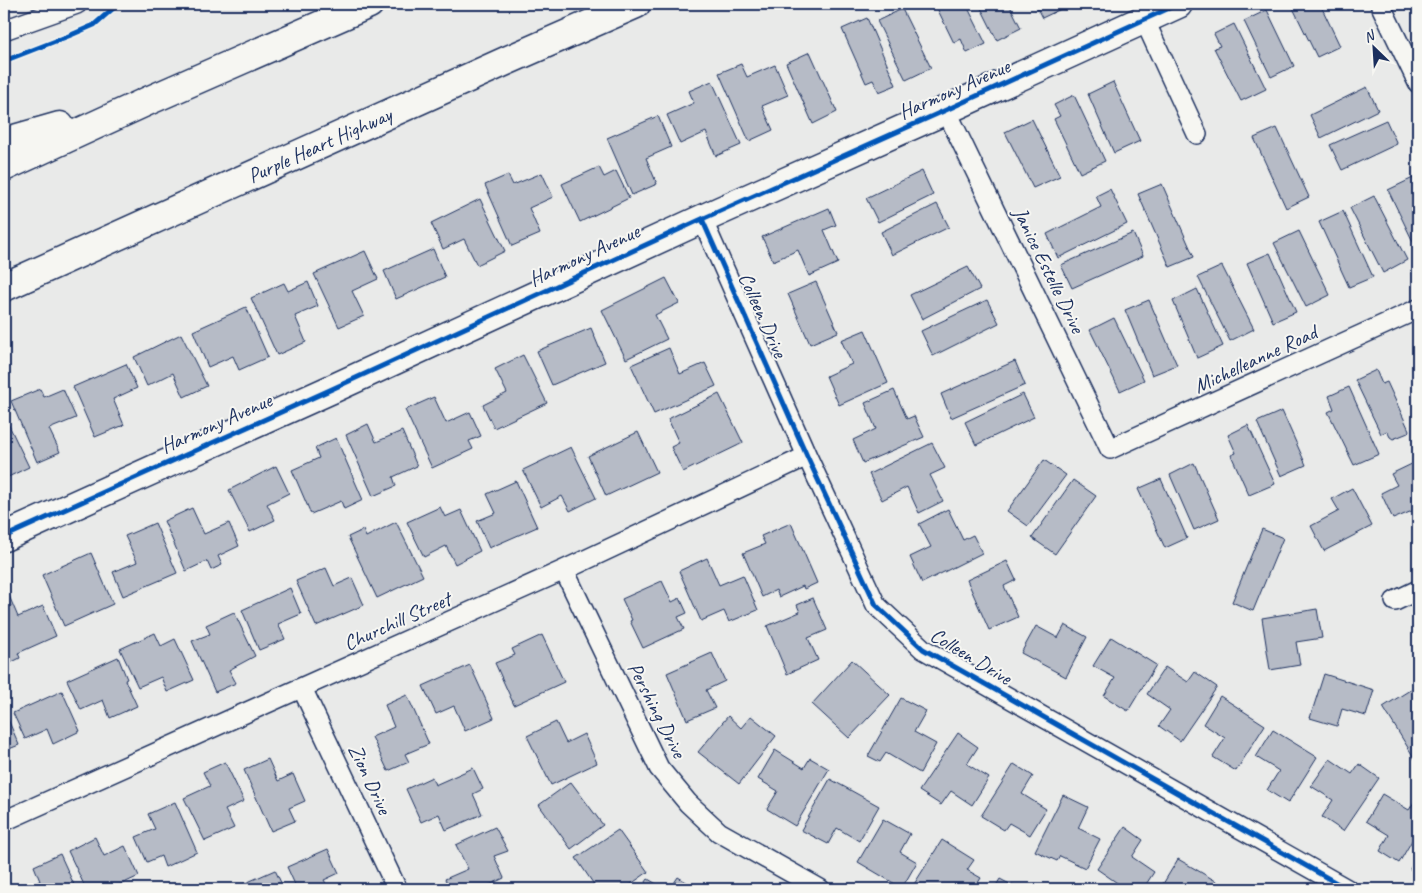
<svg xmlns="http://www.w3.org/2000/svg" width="1422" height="893" font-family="Caveat,sans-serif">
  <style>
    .building { fill: #b6bbc6; stroke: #1b2f5e }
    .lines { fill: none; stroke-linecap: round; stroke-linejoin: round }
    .street-casing { stroke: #1b2f5e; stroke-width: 22 }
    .secondary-casing { stroke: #1b2f5e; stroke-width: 31 }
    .highway-casing { stroke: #1b2f5e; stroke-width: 31 }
    .street { stroke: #f6f6f2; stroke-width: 19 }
    .secondary { stroke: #f6f6f2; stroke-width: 28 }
    .highway { stroke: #f6f6f2; stroke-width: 28 }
    .cycleway-casing { stroke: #f6f6f2; stroke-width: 8 }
    .cycleway { stroke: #0057b8; stroke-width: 5 }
    .labels { text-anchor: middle; stroke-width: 4; stroke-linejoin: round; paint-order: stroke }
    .street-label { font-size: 21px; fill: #1b2f5e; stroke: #f6f6f2 }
  </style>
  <rect width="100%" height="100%" fill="#e9eae9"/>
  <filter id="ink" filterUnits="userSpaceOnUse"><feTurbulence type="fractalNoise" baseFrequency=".02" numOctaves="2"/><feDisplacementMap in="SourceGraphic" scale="10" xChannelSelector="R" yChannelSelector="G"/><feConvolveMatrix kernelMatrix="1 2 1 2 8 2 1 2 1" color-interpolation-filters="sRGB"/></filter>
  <g filter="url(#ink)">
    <path class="building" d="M935 4H966L986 44 967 53 961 39 954 43Z
      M979 4H1009L1021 28 997 40Z
      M1035 4H1064L1065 7 1042 18Z
      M1291 4H1320L1340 46 1317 57Z
      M902 9 931 68 906 80 877 21Z
      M1267 10 1294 66 1271 77 1244 21Z
      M867 18 896 85 879 92 873 80 866 83 842 29Z
      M1234 24 1266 89 1241 101 1214 48 1220 46 1214 34Z
      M810 52 837 112 813 124 786 63Z
      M741 64 747 77 775 65 788 95 762 106 773 130 749 141 719 73Z
      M712 81 741 145 716 156 706 132 680 144 667 115 694 103 689 91Z
      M1113 82 1140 141 1114 153 1088 94Z
      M1367 87 1378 110 1321 138 1310 115Z
      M1074 95 1105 161 1080 173 1054 119 1060 116 1054 105Z
      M658 116 671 147 646 158 657 184 632 195 607 138Z
      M1032 119 1060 176 1033 188 1005 132Z
      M1386 120 1397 144 1342 170 1330 145Z
      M1277 128 1309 197 1286 208 1254 138Z
      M599 167 604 177 616 171 629 198 580 222 562 184Z
      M922 171 933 195 878 222 866 198Z
      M542 173 553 197 529 208 540 234 512 246 485 185 508 175 513 185Z
      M1413 178 1418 189V252L1388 190Z
      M1162 184 1194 257 1170 267 1138 194Z
      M1110 189 1127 224 1058 258 1047 234 1101 207 1096 196Z
      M1374 196 1407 260 1383 273 1350 208Z
      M480 199 505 251 477 265 464 239 443 249 431 223Z
      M937 204 949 227 892 255 881 232Z
      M829 208 836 225 824 230 838 263 809 276 798 250 773 261 762 237Z
      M1343 211 1373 277 1349 287 1319 222Z
      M1299 231 1330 295 1306 307 1274 243Z
      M1133 233 1143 256 1072 288 1061 265Z
      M433 249 445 277 396 299 384 271Z
      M365 251 378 279 352 291 364 316 339 327 314 274Z
      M1270 253 1296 312 1273 322 1247 263Z
      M1222 266 1254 329 1230 341 1198 277Z
      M968 267 980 289 922 319 910 295Z
      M666 278 679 303 655 315 667 339 626 359 602 310Z
      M308 282 318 306 295 316 306 342 277 355 251 298 284 283 288 291Z
      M816 282 838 332 810 344 788 294Z
      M1197 289 1223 346 1197 358 1173 301Z
      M987 300 999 323 933 356 921 331Z
      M1149 300 1177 365 1152 375 1125 310Z
      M246 307 268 357 239 370 233 356 208 367 193 331Z
      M1114 318 1144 380 1120 391 1090 330Z
      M591 328 605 362 552 385 537 351Z
      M865 330 888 383 839 405 826 376 852 364 841 340Z
      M181 334 207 386 184 397 173 373 147 386 134 357Z
      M669 348 680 374 705 363 716 386 654 414 631 365Z
      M523 355 547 403 494 428 483 405 507 393 495 369Z
      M1015 361 1025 385 951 418 941 394Z
      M126 364 137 388 113 399 124 425 95 437 73 387Z
      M1376 370 1382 384 1387 382 1409 430 1408 433 1393 439 1390 437 1387 431 1381 434 1355 380Z
      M1349 387 1379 454 1354 465 1328 412 1334 409 1329 396Z
      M40 389 44 397 63 389 76 418 49 429 60 452 37 462 11 401Z
      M894 390 907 419 914 416 924 437 863 463 853 440 876 429 865 403Z
      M719 394 743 443 683 472 671 447 679 443 668 419Z
      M1023 394 1034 417 976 445 965 422Z
      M434 397 446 423 470 412 481 436 469 441 473 449 432 468 405 410Z
      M1282 411 1306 465 1281 476 1257 422Z
      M4 415 29 467 6 478 4 473Z
      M368 424 376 442 402 431 417 466 393 477 396 486 373 496 346 435Z
      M1248 425 1275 484 1249 495 1231 455 1236 453 1228 435Z
      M638 432 657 472 606 496 588 456Z
      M336 438 363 500 344 509 341 501 311 514 292 470 319 458 315 448Z
      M932 443 945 468 930 475 943 501 919 513 907 487 882 500 869 474Z
      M571 447 596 498 570 511 562 496 541 507 523 470Z
      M1044 460 1066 475 1028 526 1007 511Z
      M1418 461V512L1417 509 1393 519 1381 493 1397 485 1391 474Z
      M1194 463 1219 519 1194 530 1170 475Z
      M276 466 289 493 267 504 275 520 250 532 229 490Z
      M1161 479 1187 538 1165 548 1138 489Z
      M1073 480 1096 496 1055 554 1032 538Z
      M516 481 537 527 489 548 477 521 496 513 487 494Z
      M1352 488 1372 526 1324 551 1311 526 1339 511 1332 499Z
      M440 507 445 517 461 510 480 551 455 564 446 546 424 557 407 522Z
      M192 508 204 534 229 523 239 546 218 556 222 565 211 570 207 561 186 571 164 521Z
      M948 509 963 540 973 535 982 553 922 583 910 557 931 547 919 524Z
      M396 522 423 576 377 598 348 537 363 530 366 537Z
      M155 523 177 573 123 596 113 572 137 562 125 536Z
      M791 523 817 583 804 589 803 586 779 597 776 590 762 597 743 553 765 544 761 536Z
      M1262 529 1283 538 1253 611 1232 602Z
      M91 553 113 604 64 626 42 575Z
      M707 558 719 585 743 575 758 610 729 622 724 611 701 621 679 571Z
      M1007 561 1016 580 1004 586 1018 617 989 630 967 580Z
      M326 568 334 586 352 578 364 605 316 626 296 581Z
      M662 581 672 602 680 598 687 613 678 617 684 629 643 648 630 621 632 620 622 599Z
      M290 588 301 614 278 624 285 639 259 650 242 610Z
      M7 591 18 617 43 606 56 636 18 653 20 658 6 665 4 660V593Z
      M813 598 827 630 808 638 818 660 787 674 767 626 800 612 797 605Z
      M1317 609 1322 638 1296 642 1300 665 1270 670 1262 618Z
      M234 612 255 656 229 670 236 683 215 692 192 641 210 634 206 625Z
      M1065 625 1087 637 1066 677 1021 653 1036 626 1058 638Z
      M155 633 161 646 175 639 194 680 167 692 161 677 138 687 120 649Z
      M542 635 564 682 514 705 495 663 515 655 512 649Z
      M1111 637 1156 665 1128 711 1104 696 1115 678 1093 666Z
      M712 653 725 681 706 690 715 708 687 720 667 673Z
      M118 657 127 679 125 680 137 706 110 718 103 700 81 710 67 680Z
      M852 660 890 695 849 738 812 704Z
      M470 665 494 718 465 731 454 706 436 714 423 686Z
      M1165 667 1188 682 1195 672 1217 687 1180 741 1159 726 1170 710 1147 694Z
      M1324 674 1374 690 1366 716 1342 709 1337 726 1310 718Z
      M1418 685V764L1383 707Z
      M62 691 80 731 53 744 47 729 25 739 13 713Z
      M407 695 429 744 405 754 409 762 388 771 372 737 394 727 385 705Z
      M1220 696 1265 725 1236 771 1213 757 1225 738 1203 724Z
      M901 698 926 711 914 732 936 744 920 773 886 753 880 762 868 756Z
      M728 716 741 728 751 716 776 736 739 784 698 752Z
      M7 717 19 745 4 751V718Z
      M556 722 566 743 584 734 597 763 551 785 527 736Z
      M1273 730 1317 757 1288 803 1267 790 1279 771 1256 757Z
      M958 733 978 747 967 764 989 778 972 805 951 791 941 805 919 791Z
      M775 750 804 768 810 758 829 769 795 826 767 809 778 791 758 779Z
      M268 759 278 781 293 774 305 801 289 808 295 821 271 831 244 770Z
      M1330 759 1352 774 1359 764 1379 778 1343 831 1322 817 1333 800 1311 786Z
      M225 762 244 801 225 810 234 828 205 841 184 798 210 786 203 772Z
      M1014 764 1033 776 1022 794 1046 809 1030 835 1009 823 1004 830 981 816Z
      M473 768 483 789 473 794 482 814 446 830 439 814 421 822 406 789 432 777 435 785Z
      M830 779 879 806 859 841 837 828 828 844 801 830Z
      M571 782 603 825 571 849 539 805Z
      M1382 794 1409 810 1416 799 1418 800V830L1399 863 1380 851 1389 835 1366 821Z
      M1063 795 1088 807 1078 828 1100 839 1085 868 1060 856 1057 861 1035 851Z
      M175 802 197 852 165 867 161 856 147 862 136 837 155 829 148 814Z
      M883 819 910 834 900 852 917 862 902 888 858 862Z
      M495 827 508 851 494 856 504 878 481 889H450L445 879 468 869 456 845Z
      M1125 827 1143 840 1132 857 1154 872 1143 889H1126L1097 869Z
      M618 830 648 872 624 889H597L576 858Z
      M95 837 104 856 125 846 139 876 111 889H86L68 851Z
      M942 840 974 860 967 870 981 878 974 889H911Z
      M328 849 339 873 324 880 329 889H297L287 867Z
      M60 854 76 889H21L40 881 34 866Z
      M1418 855V874L1410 869Z
      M1178 859 1221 884 1219 889H1160Z
      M275 870 284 889H232Z
      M678 877 698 889H670Z
      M648 879 665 889H641Z
      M1000 879 1019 889H994Z"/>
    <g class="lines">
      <g class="street-casing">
        <path id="street" d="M1380 4 1418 83
          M1144 19 1197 134
          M4 30 77 4
          M946 110 1110 449 1418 309
          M702 219 807 456 876 605 923 649 1347 889
          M564 570 659 768 688 803 719 832 820 889
          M1395 601 1418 590
          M302 688 397 889
          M4 821 564 570 807 456"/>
      </g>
      <g class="secondary-casing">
        <path id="secondary" d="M4 537 332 389 702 219 946 110 1178 4"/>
      </g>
      <g class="highway-casing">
        <g id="highway">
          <path d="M4 142 60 126"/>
          <path d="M4 167 150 100 369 4"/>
          <path id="s1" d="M4 287 506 61 636 4"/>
        </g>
      </g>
      <use href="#street" class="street"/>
      <use href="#secondary" class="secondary"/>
      <use href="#highway" class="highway"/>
      <g class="cycleway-casing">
        <path id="cycleway" d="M4 61 71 35 94 25 118 4
          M702 219 807 456 876 605 923 649 1347 889
          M4 537 332 389 702 219 946 110 1178 4"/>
      </g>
      <use href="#cycleway" class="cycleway"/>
    </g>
  </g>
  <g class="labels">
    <g class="street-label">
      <text transform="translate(954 89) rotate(-24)" y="7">Harmony Avenue</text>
      <text dy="7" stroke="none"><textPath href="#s1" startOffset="346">Purple Heart Highway</textPath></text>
      <text transform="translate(584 255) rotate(-25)" y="7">Harmony Avenue</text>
      <text transform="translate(1049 270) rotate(64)" y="7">Janice Estelle Drive</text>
      <text transform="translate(763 315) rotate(66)" y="7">Colleen Drive</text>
      <text transform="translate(1255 359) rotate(-25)" y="7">Michelleanne Road</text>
      <text transform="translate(216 423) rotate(-24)" y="7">Harmony Avenue</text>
      <text transform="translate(397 621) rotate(-24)" y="7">Churchill Street</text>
      <text transform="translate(971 656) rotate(31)" y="7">Colleen Drive</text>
      <text transform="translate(657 710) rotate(63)" y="7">Pershing Drive</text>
      <text transform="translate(370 779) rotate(65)" y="7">Zion Drive</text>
    </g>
  </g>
  <rect width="1422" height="893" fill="none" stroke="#f6f6f2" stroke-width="20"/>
  <rect x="10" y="10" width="1402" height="873" fill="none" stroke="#1b2f5e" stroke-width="2" filter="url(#ink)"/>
  <g transform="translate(1374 48) rotate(335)" stroke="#f6f6f2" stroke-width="4" paint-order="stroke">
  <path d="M0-4L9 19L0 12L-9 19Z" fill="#1b2f5e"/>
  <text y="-8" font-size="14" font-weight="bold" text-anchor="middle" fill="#1b2f5e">N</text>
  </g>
</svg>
